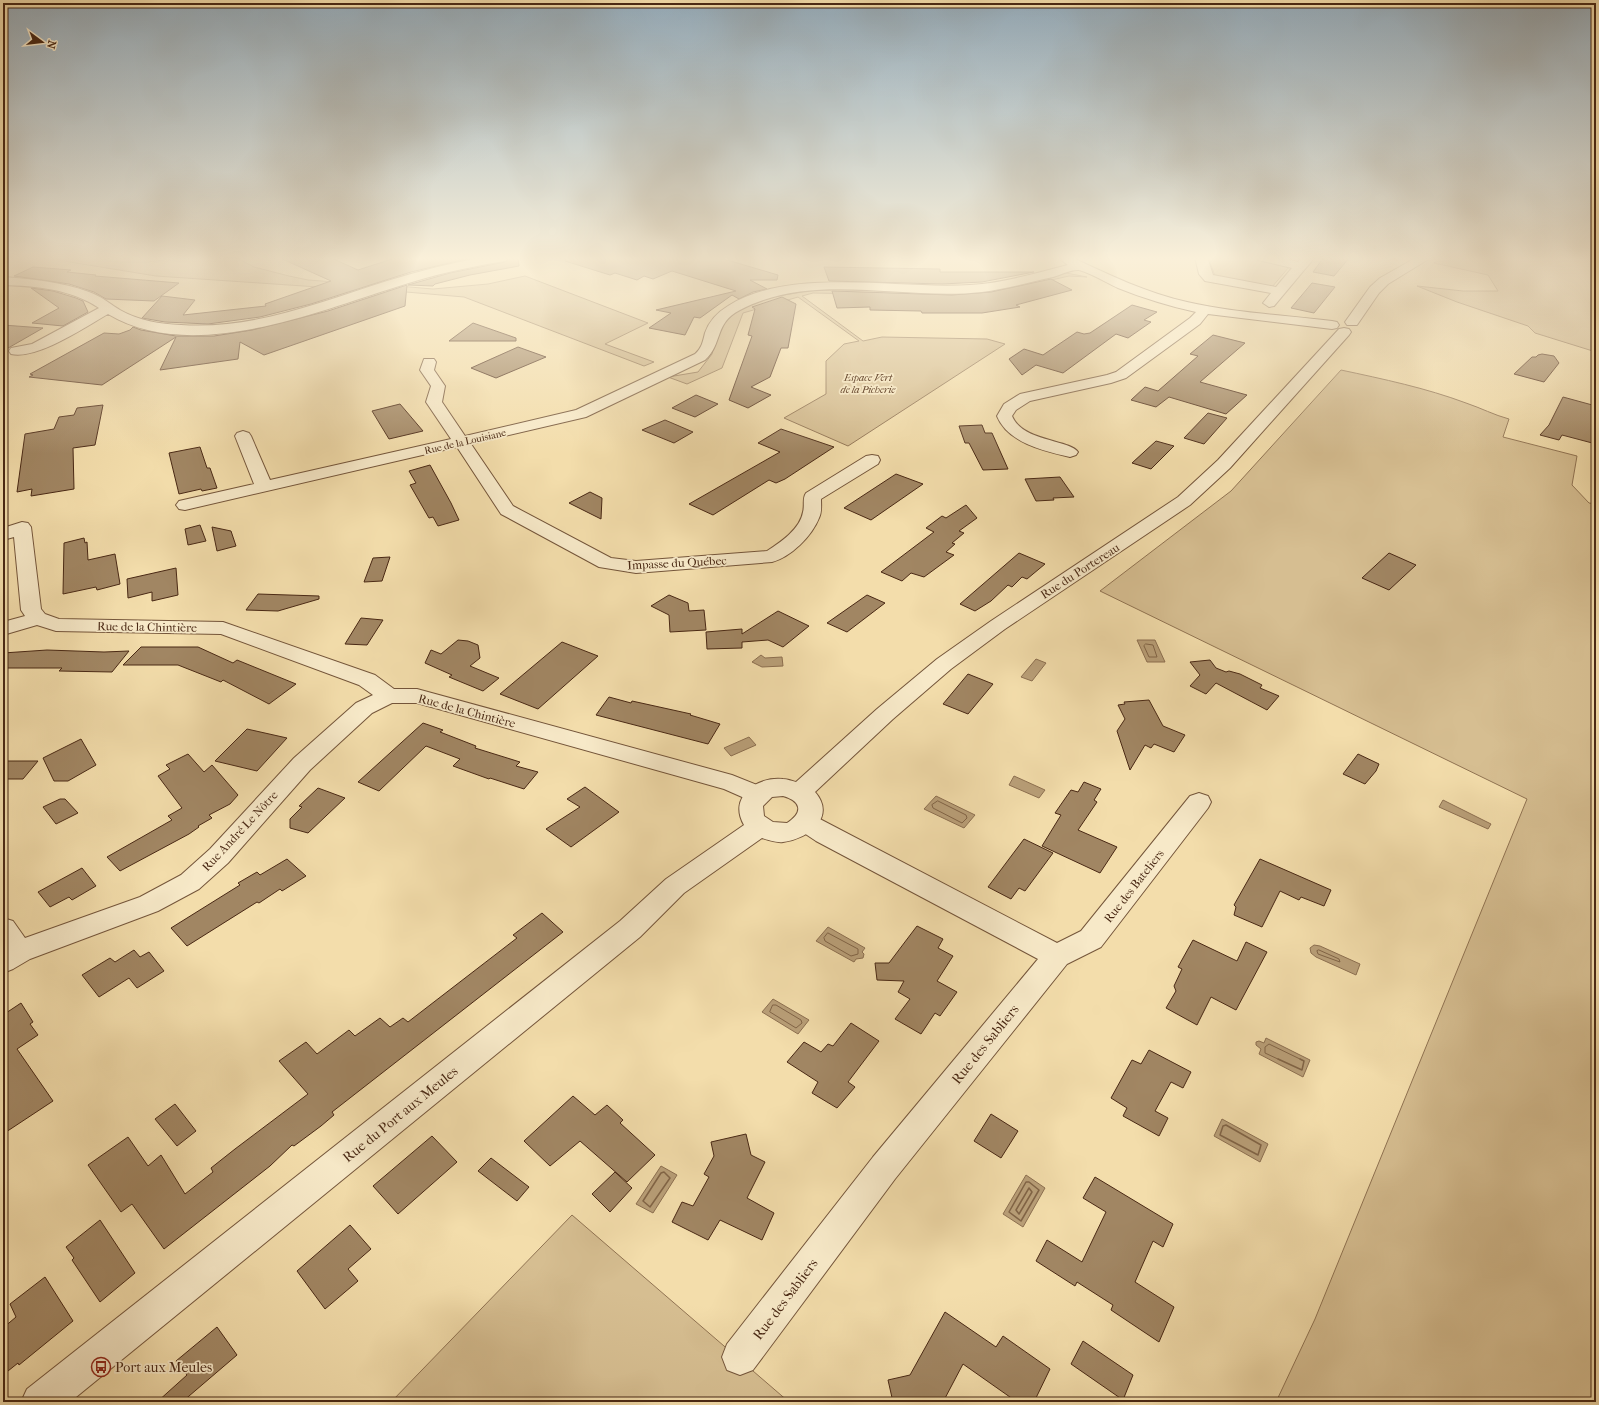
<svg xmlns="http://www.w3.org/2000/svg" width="1599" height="1405" font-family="'IM FELL French Canon',serif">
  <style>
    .green { fill: #d6be91; stroke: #907352 }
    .water { fill: #b99f78; stroke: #8c6f50 }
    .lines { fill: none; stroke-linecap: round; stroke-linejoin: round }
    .shore-far1 { stroke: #816446; stroke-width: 1 }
    .shore { stroke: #816446; stroke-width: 1.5 }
    .building { fill: #a18663; stroke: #492814 }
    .minor-casing { stroke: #74553a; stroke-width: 2 }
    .tertiary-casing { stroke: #74553a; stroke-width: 2 }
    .minor { fill: #f7e9c8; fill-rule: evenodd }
    .tertiary { fill: #f7e9c8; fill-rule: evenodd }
    .labels { text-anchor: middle; stroke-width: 3.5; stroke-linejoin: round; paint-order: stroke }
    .far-park-label { font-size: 10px; font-style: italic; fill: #65462d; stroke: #f7e9c8 }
    .far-street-label { font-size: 10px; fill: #492814; stroke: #f7e9c8 }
    .street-label { font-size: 12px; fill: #492814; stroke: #f7e9c8 }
    .near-street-label { font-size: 14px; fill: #492814; stroke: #f7e9c8 }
    .near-poi-label { font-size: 14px; fill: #492814; stroke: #f7e9c8; text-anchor: start }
  </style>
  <rect width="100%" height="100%" fill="#f3ddab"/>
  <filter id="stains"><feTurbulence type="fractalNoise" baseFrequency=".005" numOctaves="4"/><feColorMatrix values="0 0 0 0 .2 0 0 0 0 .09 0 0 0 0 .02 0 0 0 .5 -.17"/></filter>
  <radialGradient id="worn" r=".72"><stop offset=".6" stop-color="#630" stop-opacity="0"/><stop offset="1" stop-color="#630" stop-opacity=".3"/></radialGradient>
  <path class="green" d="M39 257H89L119 262H147L192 257H235L254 267 289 276 308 280 376 285 350 294 333 288 156 276Z
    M1208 257H1249L1289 267 1272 287 1215 276Z
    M1446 257H1596V352L1535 333 1528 326 1457 302 1417 286 1463 291H1498L1488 275 1434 263Z
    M1066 273 1087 277 1069 276 981 296 813 293 802 296 863 341 882 337 987 339 1005 344 848 446 784 418 826 394V361L844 344 859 341 798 297 743 313 722 368 687 384 668 377 698 372 712 354 719 329 725 321 742 308 767 298 812 290 1013 285Z
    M525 276 648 323 605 344 654 362 644 366 464 297 383 290 398 286 433 289 488 284Z
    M1341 370C1383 379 1426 388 1466 403 1481 408 1494 415 1509 419L1503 437 1577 456 1572 485 1589 503 1596 504V1402H1276L1315 1319 1527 799 1100 591 1231 491Z
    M572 1215 789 1402H391Z"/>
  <path class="water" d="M1137 640H1155L1165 662H1147Z
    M761 655 765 658 782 657 783 666 762 667 752 662Z
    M1036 659 1046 663 1032 681 1021 677Z
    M749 737 756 745 731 756 724 748Z
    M1014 776 1045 790 1039 798 1009 785Z
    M936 796 975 815 964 828 924 809Z
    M1443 800 1491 824 1488 829 1439 807Z
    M828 927 865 948 862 952 864 954 863 958 856 959 854 962 816 941Z
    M1314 945 1320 946 1360 964 1356 975 1316 957 1311 953 1310 948Z
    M773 999 809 1020 798 1034 762 1012Z
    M1266 1038 1310 1060 1303 1077 1259 1054 1261 1049 1256 1045V1042L1259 1041 1264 1043Z
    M1222 1119 1268 1144 1260 1162 1214 1136Z
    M661 1166 677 1175 653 1213 636 1204Z
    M1026 1175 1045 1188 1023 1227 1003 1214Z"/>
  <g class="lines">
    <path class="shore-far1" d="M1146 644 1153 645 1157 657H1149L1144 646Z
      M938 801 966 815 967 818 962 823 933 808 932 805Z
      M828 933 858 949V954L851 956 825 941 824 938Z
      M1319 950 1339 959 1340 962 1318 954 1317 951Z
      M773 1005H776L801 1020 802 1023 796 1028 770 1012Z
      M1280 1060 1265 1053V1047L1269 1044 1302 1060"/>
    <path class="shore" d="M1278 1059 1302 1070 1304 1061 1300 1059
      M1226 1125 1261 1145 1258 1155 1220 1135 1223 1126Z
      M664 1172 670 1178 650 1207 643 1201 661 1173Z
      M1026 1182H1029L1039 1190 1021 1221 1009 1212Z
      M1029 1188 1032 1192 1019 1214 1016 1210Z"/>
  </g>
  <path class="building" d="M278 257H329L358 270 398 257H475L411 272 311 304 260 317 208 324 165 322 142 318 162 296 195 300 183 315 266 306 265 304 331 281Z
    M512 257H518L519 266 470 275 435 284 433 286 408 285 450 273 505 262Z
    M565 257H717L778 275 777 280H750L767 289 753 292 739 299 732 295 700 318 694 317 685 335 649 328 671 313 656 310 736 291 672 271 653 279 644 276 637 280 615 273 610 275 565 261Z
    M1324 257H1350L1334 276 1313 272Z
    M33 267 71 270 67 272 96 275 95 276 179 283 154 301 106 299 94 292 69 284 14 276Z
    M824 267 940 269V272H1034L982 282 942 284 829 281Z
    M1051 279 1072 290 1016 305 1020 307 982 313H922L921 311 870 310V307L837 308 832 291 952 295 991 292Z
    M1312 283 1335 287 1314 313 1291 308Z
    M407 285 405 306 264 355 240 342 238 359 160 370 176 337 102 385 29 377 33 375 30 374 104 333 119 334 130 330 133 327 141 330 176 336H214L252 330 328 311Z
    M31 288 53 291 76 298 83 301 88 312 63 326 32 323 59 308Z
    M782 297 796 304 788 348H781L770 377 751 387 771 395 748 408 729 400 752 336 748 335 755 309 752 307Z
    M1132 305 1157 312 1144 320 1151 322 1128 338 1116 334 1063 373 1036 365 1022 375 1009 359 1024 349 1043 355 1077 332 1084 334 1090 333Z
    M473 323 516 338V341H449Z
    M3 325 43 328 3 351Z
    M1213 335 1245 343 1200 382 1247 395 1226 414 1169 397 1156 407 1131 400 1145 387 1158 391 1198 356 1190 354Z
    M518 347 546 357 496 378 471 368Z
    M1542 354 1554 356 1559 363 1544 382 1514 374 1532 357H1536L1538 355Z
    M696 395 718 404 695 417 672 408Z
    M1563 397 1596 406V444L1562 435 1559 440 1540 435 1549 425Z
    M400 404 423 431 389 439 372 411Z
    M103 405 95 445 73 448 74 489 31 496 32 489 17 492 25 434 54 429 59 417 74 415 77 408Z
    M1208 413 1227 418 1204 444 1184 438Z
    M665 420 693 432 674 443 642 430Z
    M982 425 985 433H992L1008 469 983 470 969 443H965L959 426Z
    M781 429 834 447 785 479 776 483 769 480 713 515 689 504 780 452 758 443Z
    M1156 441 1174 446 1151 469 1132 463Z
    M200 447 207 468H210L217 488 202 491 201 489 179 494 169 453Z
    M430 465 451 503 459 520 438 526 433 517 429 518 410 485 416 483 409 471Z
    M896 474 923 484 871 520 844 508Z
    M1060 477 1074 497 1053 498 1054 500 1036 501 1025 479Z
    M590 492 602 498 601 519 569 503Z
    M966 505 977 518 959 531 964 533 952 543 955 544 946 552 954 555 924 577 911 573 902 581 881 572 934 532 926 528 942 516 946 518Z
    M200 525 206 541 188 545 185 529Z
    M212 527 231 531 236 546 217 551Z
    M84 538 85 543 87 542 88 560 115 554 120 584 97 590 96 587 63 594 64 543Z
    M1019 553 1045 564 1027 579 1022 577 1012 587 1008 585 991 601 975 611 960 604Z
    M1389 553 1416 565 1389 590 1362 578Z
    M390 557 382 581 364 582 373 558Z
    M176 568 178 595 152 601V592L128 598 127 579Z
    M258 594 319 596V599L278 611 246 610Z
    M669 595 688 603 689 611 704 610 706 630 670 632 669 615 651 606Z
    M867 595 885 603 847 632 827 623Z
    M778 611 809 626 783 647 768 640 742 642V648L707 649 706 632 742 629V634Z
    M361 618 383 620 367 645 345 644Z
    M458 640 468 641 478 645 480 658 470 666 499 678 483 691 449 677 452 675 425 663 431 650 441 654Z
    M562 642 598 656 538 709 500 694Z
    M141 647H198L233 663 237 660 296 684 269 704 223 680 221 682 178 665H123Z
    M47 650 104 652 129 651 112 672 59 671 62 668H3V653Z
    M1210 660 1216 668 1226 672 1229 671 1240 674 1262 685 1260 688 1279 696 1267 710 1216 683 1206 694 1190 686 1200 675 1190 662Z
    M968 674 993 684 968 714 943 704Z
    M609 697 631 703 632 701 691 714 690 715 720 724 708 744 596 715Z
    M1149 700 1163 726 1185 735 1174 752 1154 744 1151 748 1145 745 1130 770 1117 731 1125 719 1118 705 1125 704 1124 702Z
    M423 723 443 730 440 732 476 746 475 748 520 762 516 766 538 772 524 789 490 778 489 779 453 766 460 759 426 746 379 791 358 782Z
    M247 729 287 738 257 771 215 761Z
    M81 739 96 765 68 781H54L43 758Z
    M188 754 204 772 212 765 238 795 230 804 209 815 212 818 198 826 199 827 189 834 120 871 107 857 172 820 168 816 182 808 158 776 170 769 166 765Z
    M1358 754 1379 764 1376 771 1365 784 1343 774Z
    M3 761H38L23 779H3Z
    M1084 782 1101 789 1094 800 1097 802 1078 830 1117 847 1100 873 1042 846 1061 815 1055 813 1071 790 1078 792Z
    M585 787 619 812 571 847 546 829 580 807 567 799Z
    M318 788 345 798 308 833 290 828V819L302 807 299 806Z
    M60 799H65L78 813 56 824 43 807Z
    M1024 839 1053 853 1025 891 1019 888 1011 899 988 887Z
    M287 859 306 876 282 891 280 889 259 903 257 902 187 946 171 928 240 885 238 883 257 872 260 875Z
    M1260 859 1331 890 1324 906 1301 897 1299 900 1280 891 1262 927 1234 915 1236 907 1234 905Z
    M82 868 96 886 72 900 69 897 50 907 38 892Z
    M542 913 563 932 332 1112 334 1115 321 1126 294 1146 292 1145 270 1166 164 1249 132 1204 121 1212 88 1165 128 1137 148 1166 161 1155 185 1194 213 1172 211 1168 235 1149 308 1094 279 1061 306 1042 317 1054 349 1030 355 1036 380 1018 390 1027 403 1018 408 1022 517 938 513 935Z
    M917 926 943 939 938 948 953 956 937 981 957 992 940 1016 935 1013 921 1034 895 1019 910 999 898 992 904 981 877 980 875 963H889Z
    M1193 940 1237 961 1246 942 1267 952 1236 1010 1211 997 1197 1025 1166 1008 1176 991 1174 986 1182 969 1178 967Z
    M134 950 140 957 149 952 164 971 137 988 129 978 99 997 82 975 110 958 115 962Z
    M21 1003 33 1022 30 1024 38 1035 17 1049 53 1101 3 1134V1015Z
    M851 1023 879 1041 848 1082 855 1087 837 1108 812 1093 818 1082 787 1062 804 1042 821 1052 828 1044 833 1046Z
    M1149 1050 1191 1072 1183 1088 1171 1082 1155 1111 1168 1118 1159 1136 1123 1116 1127 1108 1111 1098 1132 1060 1141 1064Z
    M573 1096 595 1115 607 1105 623 1120 620 1123 655 1155 627 1182 580 1141 550 1166 524 1141Z
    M175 1104 196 1131 177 1146 155 1119Z
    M991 1114 1018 1131 1001 1158 974 1141Z
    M746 1134 751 1155 765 1162 747 1198 774 1213 762 1240 720 1220 708 1240 672 1222 682 1202 693 1206 709 1177 704 1174 714 1156 711 1142Z
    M432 1136 457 1162 398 1214 373 1186Z
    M491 1158 529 1187 517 1201 478 1171Z
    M615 1172 632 1188 610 1212 592 1194Z
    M1095 1177 1173 1224 1163 1247 1153 1241 1135 1282 1174 1307 1159 1342 1111 1310 1113 1305 1077 1282 1075 1286 1036 1261 1047 1240 1082 1262 1106 1212 1083 1198Z
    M100 1220 135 1273 100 1302 72 1260 74 1258 66 1247Z
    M350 1225 371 1249 348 1269 358 1281 325 1309 297 1271Z
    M45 1277 73 1321 19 1365 18 1363 3 1375V1328L16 1317 10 1304Z
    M945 1312 996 1347 1003 1336 1050 1369 1034 1402H1017L963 1364 943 1402H893L888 1380 910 1375Z
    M217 1327 237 1355 182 1402H157L187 1375 176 1361Z
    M1083 1341 1133 1375 1123 1400 1071 1364Z"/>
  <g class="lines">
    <g class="minor-casing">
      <path id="minor" d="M484 257H511L505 261C468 267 432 275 396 287 313 313 191 364 108 314 85 327 37 360 11 354L9 351 11 348 32 344 99 308C71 289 36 286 3 285V277C32 279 62 282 89 292 101 296 110 304 120 310 139 321 160 324 181 325 253 330 320 302 387 281 419 271 451 263 484 257Z
        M1064 257H1071C1109 275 1147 293 1187 302 1235 313 1284 315 1332 321L1337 322 1339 325 1337 328 1332 329 1208 314 1200 324 1126 378 1111 383 1030 401 1016 410 1012 416C1023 442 1069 439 1078 452L1076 455 1070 457C1044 451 1008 443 997 416L1004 404 1020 394 1107 375 1116 372 1190 318 1196 312C1169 306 1143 298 1118 288 1107 283 1091 273 1079 270 1072 269 1060 275 1053 277 1030 282 1006 289 982 292 903 301 814 271 740 310 714 323 723 344 705 360L586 417 471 444 513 506 611 558 636 561 767 551C781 542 800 529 803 512 805 505 802 499 806 493L866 456 872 455 878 456 880 460 878 464 821 499C821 506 822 512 819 518 812 536 791 557 772 562L636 573 599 567 501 514 457 447 185 510 179 509 176 505 179 501 254 484 235 436 237 433 243 431 249 433 251 436 270 480 451 439 426 402 431 386 420 370 424 359H434L436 362 434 370 445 386 442 402 465 436 576 410 695 354C702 348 703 341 705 333 709 321 718 312 728 306 791 266 899 290 970 285 1004 283 1036 273 1068 265L1061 260Z
        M1195 257H1207L1213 275 1276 287 1292 268 1258 260 1256 257H1277L1298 262 1302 257H1315L1274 306 1269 307 1263 303 1271 293 1205 281 1199 274Z
        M22 522 28 523 31 527 41 609 45 614 59 619 223 622 375 675 394 689H417L732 775 767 789 770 795 767 801 758 804 724 789 417 703H392L372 713 310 770 228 863 199 889 158 911 30 959 13 969 3 973V918L13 921 25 938 140 897 181 875 210 849 294 758 356 703 373 695 359 685 221 634 56 631 37 625 3 635V622L25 616 21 610 14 537 3 540V528Z
        M1199 793 1208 796 1211 802 1208 808 1101 947 1067 964 895 1179 753 1370 740 1375 727 1370 722 1357 727 1344 873 1157 1038 959 816 841 798 829 795 823 798 817 807 814 816 817 1057 943 1081 931 1190 796Z"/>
    </g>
    <g class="tertiary-casing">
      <path id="tertiary" d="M1417 257H1432L1388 284 1379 293 1357 325H1347L1345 322 1370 287 1380 278Z
        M1344 328 1349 329 1351 332 1349 335 1230 468 1190 505 1005 629 951 669 893 719 815 792C837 817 808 839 783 842 777 843 768 840 762 838L684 893 640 937 70 1402H21L27 1389 620 921 666 879 744 825C728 798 756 776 783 779 787 779 792 781 796 782L877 709 937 659 991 621 1178 497 1218 460 1339 329ZM783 796C801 801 804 812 787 823L773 822 764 816 763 806 772 797Z"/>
    </g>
    <use href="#minor" class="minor"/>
    <use href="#tertiary" class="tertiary"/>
  </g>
  <linearGradient id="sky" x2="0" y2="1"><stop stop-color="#95acbb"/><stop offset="0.57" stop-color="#faf0d9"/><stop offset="1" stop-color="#faf0d9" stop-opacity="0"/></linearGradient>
  <rect width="1599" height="454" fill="url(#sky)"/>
  <defs>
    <g id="bus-ring" transform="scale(1)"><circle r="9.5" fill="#f7e9c8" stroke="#8f2418" stroke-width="1.5"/><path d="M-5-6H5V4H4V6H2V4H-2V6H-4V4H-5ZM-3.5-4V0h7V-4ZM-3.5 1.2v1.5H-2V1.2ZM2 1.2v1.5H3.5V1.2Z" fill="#8f2418"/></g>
  </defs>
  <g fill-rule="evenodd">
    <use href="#bus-ring" x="101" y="1367"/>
  </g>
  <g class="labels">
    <g class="far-park-label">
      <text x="868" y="381">Espace Vert<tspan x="868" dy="12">de la Picherie</tspan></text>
    </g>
    <g class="far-street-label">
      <text transform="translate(465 441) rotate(-13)" y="4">Rue de la Louisiane</text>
    </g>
    <g class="street-label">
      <text transform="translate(677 563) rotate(-3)" y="4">Impasse du Québec</text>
      <text transform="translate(1080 571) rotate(-33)" y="4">Rue du Portereau</text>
      <text transform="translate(147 627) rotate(1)" y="4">Rue de la Chintière</text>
      <text transform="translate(467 711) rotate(15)" y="4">Rue de la Chintière</text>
      <text transform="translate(240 831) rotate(-47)" y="4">Rue André Le Nôtre</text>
      <text transform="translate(1134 886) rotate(-52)" y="4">Rue des Bateliers</text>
    </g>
    <g class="near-street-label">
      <text transform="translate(985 1044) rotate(-51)" y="5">Rue des Sabliers</text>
      <text transform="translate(400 1114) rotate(-39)" y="5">Rue du Port aux Meules</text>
      <text transform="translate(785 1299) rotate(-53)" y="5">Rue des Sabliers</text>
    </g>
    <g class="near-poi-label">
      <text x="115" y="1372">Port aux Meules</text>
    </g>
  </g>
  <rect width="1599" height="1405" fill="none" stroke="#f3ddab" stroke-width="16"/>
  <rect x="4" y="4" width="1591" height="1397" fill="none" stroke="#492814" stroke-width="2"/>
  <rect x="8" y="8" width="1583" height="1389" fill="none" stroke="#492814"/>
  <g transform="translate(42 42) rotate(105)" stroke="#f7e9c8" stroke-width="3" paint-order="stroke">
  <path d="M0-3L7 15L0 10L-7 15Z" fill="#492814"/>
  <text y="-6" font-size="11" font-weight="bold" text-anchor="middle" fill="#492814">N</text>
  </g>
  <rect width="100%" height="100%" filter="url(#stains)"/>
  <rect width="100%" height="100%" fill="url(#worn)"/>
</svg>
